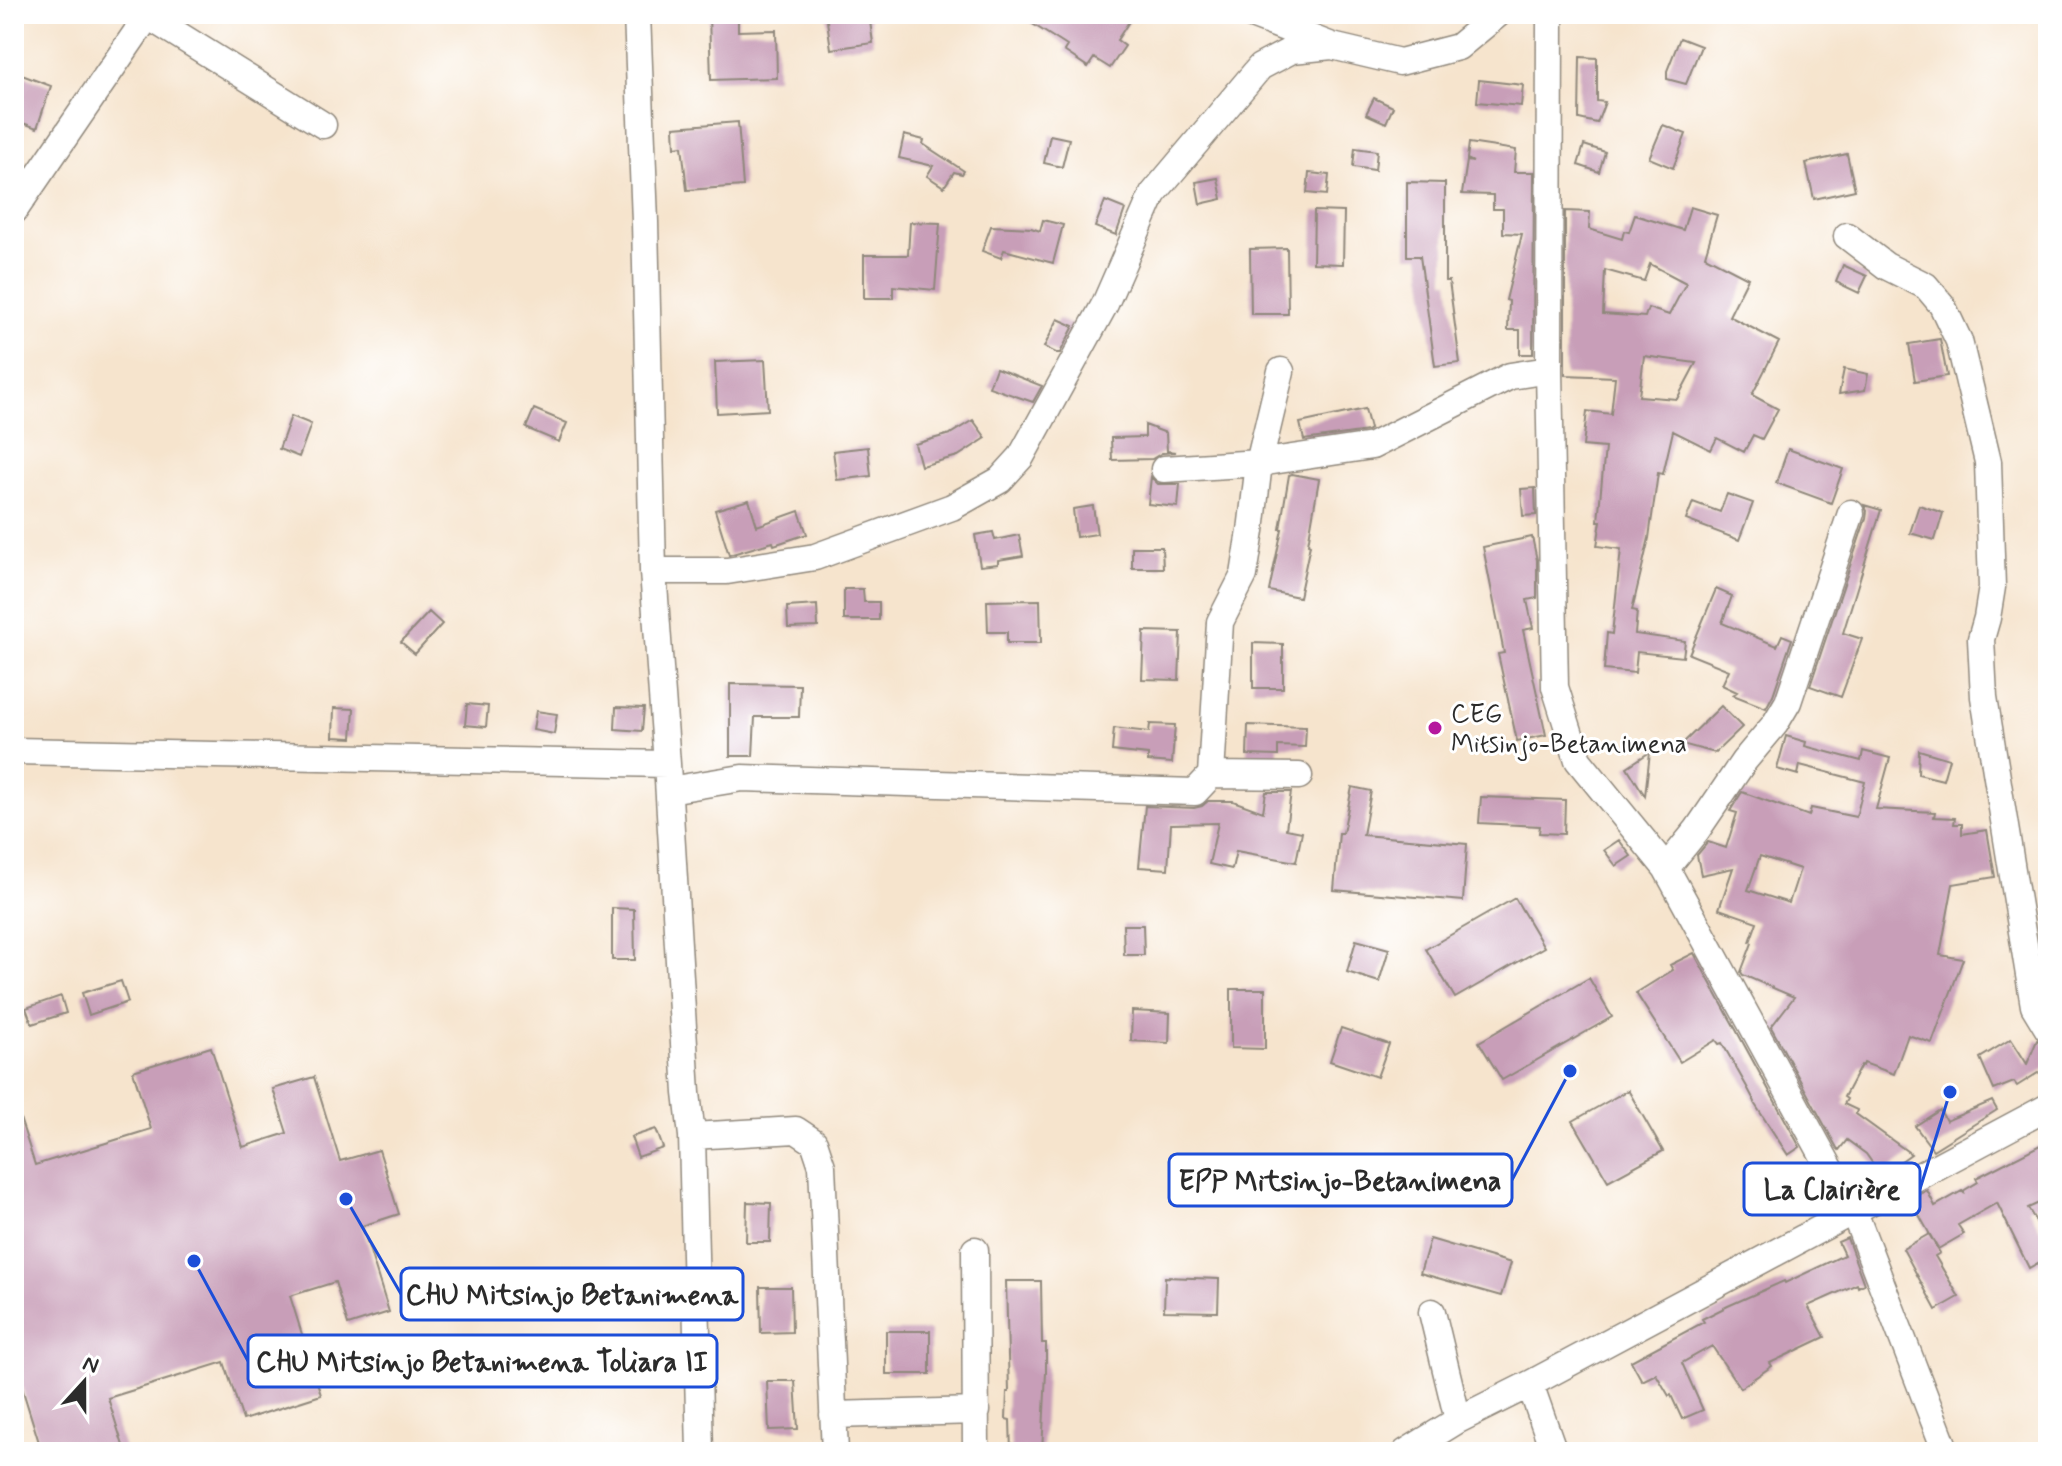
<svg xmlns="http://www.w3.org/2000/svg" width="2062" height="1466" font-family="Mynerve,sans-serif">
  <style>
    .building { fill: #c89eb8; fill-rule: evenodd }
    .lines { fill: none; stroke-linecap: round; stroke-linejoin: round }
    .minor-casing { stroke: #90887c; stroke-width: 29 }
    .minor { stroke: #fff; stroke-width: 26 }
    .poi-dot { fill: #b5179e; stroke: #fff; stroke-width: 3 }
    .labels { text-anchor: middle; stroke-width: 6; stroke-linejoin: round; paint-order: stroke }
    .poi-label { font-size: 26px; fill: #2b2b2b; stroke: #fff; text-anchor: start }
    .leader { fill: none; stroke: #1d4ed8; stroke-width: 3 }
    .callout-dot { fill: #1d4ed8; stroke: #fff; stroke-width: 3 }
    .callout { fill: #fff; stroke: #1d4ed8; stroke-width: 3 }
    .callout-label { font-size: 28px; text-anchor: middle; font-weight: bold; fill: #2b2b2b }
  </style>
  <rect width="100%" height="100%" fill="#fff"/>
  <filter id="ink" filterUnits="userSpaceOnUse"><feTurbulence type="fractalNoise" baseFrequency=".0125" numOctaves="2"/><feDisplacementMap in="SourceGraphic" scale="16" xChannelSelector="R" yChannelSelector="G"/><feConvolveMatrix kernelMatrix="1 2 1 2 8 2 1 2 1" color-interpolation-filters="sRGB"/></filter>
  <filter id="wash" filterUnits="userSpaceOnUse"><feTurbulence type="fractalNoise" baseFrequency=".006" numOctaves="4" result="noise"/><feDisplacementMap in="SourceGraphic" scale="32" xChannelSelector="R" yChannelSelector="G"/><feGaussianBlur stdDeviation="1.8" result="paint"/><feColorMatrix in="noise" values="0 0 0 0 0 0 0 0 0 0 0 0 0 0 0 0 0 1.4 0 .05"/><feComposite in="paint" operator="in"/></filter>
  <g filter="url(#wash)">
    <rect width="100%" height="100%" fill="#f6e4cd"/>
    <g id="blocks">
      <path class="building" d="M709 14H738V31L776 30 777 78 711 80Z
        M826 14H869L873 43 831 49Z
        M1017 14H1134L1117 40 1125 46 1110 68 1094 58 1088 67 1064 51 1067 46Z
        M1680 38 1701 46 1686 84 1667 79V71Z
        M1580 57 1597 58V101L1605 102 1597 123 1579 119Z
        M14 72 51 86 37 128 14 120Z
        M1479 80 1523 85 1521 106 1477 102Z
        M1374 98 1393 107 1386 123 1366 114Z
        M738 122 743 186 687 190 682 146 675 147 674 127Z
        M1663 125 1686 134 1673 168 1649 158Z
        M904 135 924 140 923 144 964 171 962 174 954 172 944 187 927 176 933 166 899 158Z
        M1050 135 1069 139 1062 167 1044 163Z
        M1469 143 1516 150 1514 172H1534L1533 354H1520V330H1508L1509 301 1506 300 1522 234 1503 233V209H1493V195L1462 194 1467 161 1473 162 1467 159Z
        M1584 145 1605 152 1599 172 1578 165Z
        M1355 148 1377 151 1375 170 1353 167Z
        M1847 154 1855 190 1814 199 1806 163Z
        M1309 173 1329 175 1327 195 1307 193Z
        M1218 178 1222 199 1200 204 1196 182Z
        M1407 182 1445 183V281H1449L1460 363 1435 366 1420 256H1407Z
        M1105 201 1125 209 1116 235 1095 227Z
        M1690 207 1717 215 1705 256 1748 278 1729 316 1779 342 1752 395 1778 409 1762 439 1753 435 1744 452 1717 438 1711 450 1673 431 1663 474 1658 473 1649 538 1632 610 1637 611 1635 634 1685 641 1683 657 1637 652 1635 673 1604 670 1607 633 1612 634 1621 549 1597 546 1601 521H1598L1605 448 1583 446 1587 411 1611 414 1615 377 1565 375V211L1590 212 1589 229 1622 239 1624 231 1629 232 1635 215 1683 230ZM1650 264 1686 283 1669 315 1648 308 1645 317 1603 314 1605 270 1644 281ZM1644 356 1696 363 1677 399 1639 396Z
        M1314 211 1344 212 1343 264 1313 263Z
        M1043 220 1063 225 1053 263 1004 250 1001 258 982 251 991 226 1031 228 1040 231Z
        M910 222 940 223 935 290 893 286V298H864V255H908Z
        M1287 248 1288 314H1251L1250 249Z
        M1843 265 1867 276 1859 293 1836 282Z
        M1058 319 1074 326 1060 353H1056L1044 347Z
        M1940 339 1947 376 1915 381 1909 344Z
        M765 360 768 410 717 413 715 362Z
        M996 368 1042 386 1033 402 989 387Z
        M1844 369 1868 374 1865 390 1839 394Z
        M534 409 567 423 559 442 526 428Z
        M1365 409 1370 429 1367 431 1304 440 1300 423Z
        M291 416 311 424 299 457 279 449Z
        M973 420 986 438 958 456 921 466 915 444 950 434Z
        M1145 425 1166 433 1167 451 1176 452 1162 453 1152 459 1112 460 1111 438 1145 437Z
        M868 447 871 476 837 480 833 451Z
        M1788 449 1843 469 1831 503 1776 483Z
        M1292 474 1319 479 1308 544 1310 545 1299 597 1269 591 1282 529H1280L1289 475Z
        M1151 477 1158 484H1180L1178 507 1148 504Z
        M1535 488 1536 515 1523 516 1521 489Z
        M1727 494 1753 503 1739 540 1686 520 1693 502 1720 512Z
        M749 500 757 526 799 511 807 534 774 545 773 542 729 555 715 510Z
        M1864 505 1881 510 1843 633 1862 639 1841 697 1810 686 1866 518 1867 511Z
        M1919 505 1943 513 1935 540 1910 533Z
        M1093 506 1097 534 1076 537 1073 509Z
        M993 532 995 540 1019 535 1023 556 998 560V564L980 566 975 535Z
        M1532 537 1537 560V598L1527 600 1533 628 1523 630 1546 735 1517 741 1498 654 1504 653 1483 547Z
        M1132 547H1162L1163 568H1132Z
        M844 589H863L864 602H879V620H844Z
        M1716 589 1732 596 1722 623 1777 646 1782 635 1792 639 1773 695 1766 708 1733 695 1737 692 1722 685 1729 670 1689 654Z
        M1040 600 1041 643H1007V632H988L987 601Z
        M817 605 818 627 788 628 787 607Z
        M429 612 442 624 415 654 401 642Z
        M1144 631 1181 632 1179 680 1142 679Z
        M1253 643 1283 644V688H1253Z
        M730 684 800 685 799 717H755L753 756H730Z
        M467 704 488 706 486 727 465 725Z
        M1721 706 1742 727 1715 753 1682 744Z
        M616 707 644 708 642 731 615 729Z
        M334 708 354 709 352 738 333 737Z
        M536 711 557 714 554 734 533 730Z
        M1150 724 1175 725 1172 763 1148 761V755L1112 751 1114 728 1149 732Z
        M1248 725 1306 727 1305 747 1278 746V756L1247 755Z
        M1786 736 1806 742 1805 746 1861 761 1863 751 1890 758 1876 809 1935 812 1934 817 1955 818 1954 824H1962V834L1987 830 1995 877 1953 884 1940 955 1963 959 1932 1043 1908 1035 1894 1074 1864 1063 1863 1066 1861 1065 1844 1097 1847 1099 1844 1104 1857 1110 1856 1114 1911 1154 1886 1172 1880 1165 1876 1168 1866 1154 1847 1140 1839 1150 1837 1148 1771 1027 1794 997 1743 975 1741 972 1752 943 1750 942 1757 922 1719 909 1733 868 1701 875 1697 855 1708 842 1726 848 1737 813 1730 811 1742 792 1809 816 1811 808 1856 817 1865 782 1800 765 1798 775 1777 769ZM1760 856 1800 869 1789 903 1748 890Z
        M1919 750 1949 759 1943 780 1918 774Z
        M1650 752 1645 796 1627 767Z
        M1352 787 1371 791 1363 835 1467 844 1463 901 1334 890 1339 833H1343Z
        M1266 792H1291L1286 829 1302 832 1296 862 1236 851 1232 869 1209 864 1218 823 1171 824 1168 869 1139 867 1145 806 1194 808 1202 806 1208 801H1233L1263 812Z
        M1481 797 1565 800 1564 834 1539 833 1540 826 1479 823Z
        M1619 840 1631 856 1616 866 1604 850Z
        M1515 898 1544 947 1455 998 1426 949Z
        M612 908 634 909 635 960H612Z
        M1123 925H1143L1144 955H1124Z
        M1356 940 1389 949 1379 982 1347 972Z
        M1694 953 1800 1147 1788 1155 1754 1103 1755 1102 1747 1087 1722 1043 1719 1044 1716 1040 1680 1062 1636 993 1673 970 1670 965Z
        M1589 978 1612 1017 1502 1080 1479 1042Z
        M121 981 128 1002 89 1015 82 993Z
        M1231 989H1265V1049L1231 1048Z
        M61 996 66 1013 32 1024 26 1008Z
        M1132 1011 1170 1013 1169 1043 1131 1041Z
        M1341 1028 1389 1044 1377 1077 1330 1061Z
        M2011 1039 2027 1064 2037 1040 2048 1045V1059L2044 1069 2017 1086 2014 1082 1994 1090 1980 1058Z
        M211 1047 243 1147 287 1133 273 1089 314 1077 340 1161 379 1150 399 1214 362 1226 389 1312 348 1325 335 1282 290 1296 321 1395 243 1420 224 1362 108 1398 125 1452H42L14 1362V1112H18L35 1165 151 1129 133 1071Z
        M1628 1090 1663 1151 1608 1181 1573 1121Z
        M1992 1101 1997 1110 1933 1150 1915 1126 1940 1110 1946 1121Z
        M656 1129 663 1148 638 1157 631 1137Z
        M2048 1141V1199L2028 1208 2048 1242V1257L2029 1268 1997 1203 1958 1225 1964 1234 1938 1249 1910 1199 1927 1190 1935 1206 1962 1191 1965 1194 1963 1191 1978 1182 1976 1178Z
        M747 1202 771 1203 770 1242H746Z
        M1929 1234 1940 1253 1935 1256 1959 1297 1936 1310 1903 1249Z
        M1847 1238 1864 1284 1858 1287 1857 1284 1808 1306 1825 1337 1770 1363 1772 1366 1740 1388 1712 1346 1682 1363 1703 1410 1682 1419 1671 1395 1669 1396 1656 1374 1642 1381 1631 1361 1704 1322 1702 1319 1728 1306 1784 1281 1785 1283 1844 1255 1838 1242Z
        M1430 1239 1511 1263 1501 1296 1420 1273Z
        M1165 1277 1219 1279 1218 1312 1164 1311Z
        M1006 1281H1041L1042 1343H1046V1372L1042 1452H1011L1010 1420 1006 1419 1007 1392H1009Z
        M760 1287H791L792 1332 761 1333Z
        M886 1331H930V1374H886Z
        M767 1381H795L798 1429 769 1430Z"/>
    </g>
  </g>
  <g filter="url(#ink)">
    <use href="#blocks" fill-opacity="0" stroke="#90887c" stroke-width="2"/>
    <g class="lines">
      <g class="minor-casing">
        <path id="minor" d="M637 14 645 222 653 571 667 764 687 1093 692 1136 700 1452
          M1249 14 1332 46 1400 62 1458 47 1498 14
          M1550 14 1549 370 1555 687 1578 760 1666 868 1854 1212 1946 1452
          M148 16 323 125
          M14 211 149 14
          M1847 236 1886 266 1926 286 1942 305 1959 341 1988 462 1992 587 1987 618 1981 639 1984 697 2034 1006 2048 1029
          M1164 469 1259 463 1372 446 1510 376 1549 370
          M653 571H727L815 557 952 507 1000 480 1021 457 1105 304 1153 194 1260 67 1292 50 1332 46
          M14 751 667 764
          M1211 775 1299 776
          M669 790 742 778 1195 792 1211 775 1220 622 1244 575 1251 531 1259 463 1281 371
          M1666 868 1697 830 1744 761 1775 724 1788 702 1851 513
          M692 1136 796 1130 814 1142 822 1166 835 1452
          M975 1250 976 1452
          M1432 1312 1458 1420
          M1530 1384 1554 1452
          M833 1415 977 1411
          M1406 1452 1458 1420 1530 1384 2048 1107"/>
      </g>
      <use href="#minor" class="minor"/>
    </g>
  </g>
  <circle class="poi-dot" cx="1435" cy="728" r="8"/>
  <g class="labels">
    <g class="poi-label">
      <text x="1451" y="722">CEG<tspan x="1451" dy="30">Mitsinjo-Betanimena</tspan></text>
    </g>
  </g>
  <path class="leader" d="M1570 1071L1512 1180M1950 1092L1920 1189M346 1199L401 1294M194 1261L248 1361"/>
  <g class="callout-dot">
    <circle cx="1570" cy="1071" r="8"/>
    <circle cx="1950" cy="1092" r="8"/>
    <circle cx="346" cy="1199" r="8"/>
    <circle cx="194" cy="1261" r="8"/>
  </g>
  <g class="callout">
    <rect x="1169" y="1154" width="343" height="52" rx="8"/>
    <rect x="1744" y="1163" width="176" height="52" rx="8"/>
    <rect x="401" y="1268" width="342" height="52" rx="8"/>
    <rect x="248" y="1335" width="469" height="52" rx="8"/>
  </g>
  <g class="callout-label">
    <text x="1340" y="1190">EPP Mitsinjo-Betanimena</text>
    <text x="1832" y="1199">La Clairière</text>
    <text x="572" y="1304">CHU Mitsinjo Betanimena</text>
    <text x="482" y="1371">CHU Mitsinjo Betanimena Toliara II</text>
  </g>
  <rect width="2062" height="1466" fill="none" stroke="#fff" stroke-width="48"/>
  <g transform="translate(84 1382) rotate(21)" stroke="#ffffff" stroke-width="6" paint-order="stroke">
  <path d="M0-6L14 30L0 20L-14 30Z" fill="#2b2b2b"/>
  <text y="-12" font-size="22" font-weight="bold" text-anchor="middle" fill="#2b2b2b">N</text>
  </g>
</svg>
